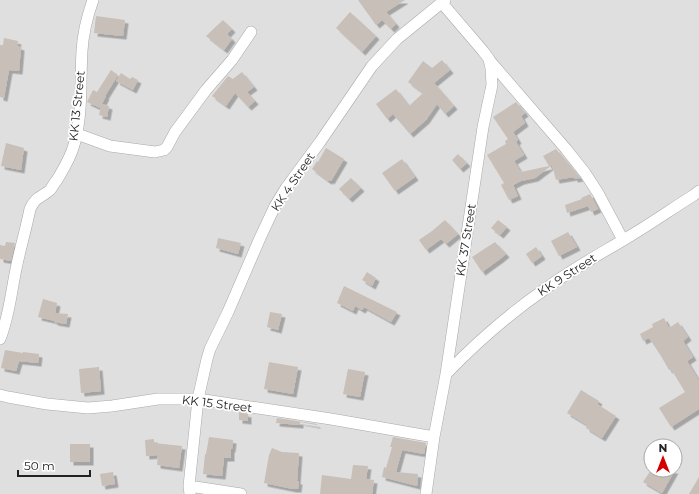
<svg xmlns="http://www.w3.org/2000/svg" width="699" height="494" font-family="Montserrat,sans-serif">
  <style>
    .residential { fill: #e0dfdf; fill-rule: evenodd }
    .building { fill: #c7bfb8; filter: url(#shadow) }
    .lines { fill: none; stroke-linecap: round; stroke-linejoin: round }
    .minor-casing { stroke: #a9a9a9; stroke-width: 12 }
    .minor { stroke: #fff; stroke-width: 11 }
    .labels { text-anchor: middle; stroke-width: 3.5; stroke-linejoin: round; paint-order: stroke }
    .street-label { font-size: 12px; fill: #222; stroke: #fff }
  </style>
  <defs>
    <filter id="shadow"><feDropShadow dx="3.5" dy="3.5" stdDeviation="0" flood-color="#0004"/></filter>
  </defs>
  <rect width="100%" height="100%" fill="#f2efe9"/>
  <path class="residential" d="M0 0H699V494H0ZM651 446H675V470H651Z"/>
  <path class="building" d="M358 0H405L386 12 396 24 391 29 382 20 376 25Z
    M350 12 376 36 362 52 336 28Z
    M96 16 125 20 123 36 94 33Z
    M223 20 232 29 227 34 232 39 224 50 206 36Z
    M4 38 18 41 17 46 21 47 19 71 9 70 4 98 0 97V45H3Z
    M442 60 450 70 434 83 454 106 445 114 437 104 426 120 410 134 393 114 387 119 376 104 396 89 409 106 423 93 408 82 423 61 432 68Z
    M111 70 118 75 105 96H106L102 104 109 106 107 117 99 115 101 106 100 108 87 102 93 90 97 92Z
    M242 72 254 87 247 92 255 101 248 107 235 93 226 106 212 96 228 76 233 79Z
    M121 73 130 79 132 77 138 80 133 90 116 81Z
    M516 102 525 113 521 116 525 123 513 132 518 140 516 142 524 155 514 161 521 172 549 166 543 156 556 149 580 178 574 179V177L556 180 552 165 535 178 521 181 513 185 518 196 509 200 501 185 504 183 487 155 506 144 505 141 508 139 493 117Z
    M6 143 24 148 21 170 1 166Z
    M326 148 344 159 331 181 330 180 328 181 312 169 317 161 318 162Z
    M458 154 467 163 460 169 452 160Z
    M402 159 415 177 395 191 382 173Z
    M351 178 361 188 349 199 339 189Z
    M590 194 598 209 591 212 588 206 567 213 565 205 582 199 581 198Z
    M445 220 458 234 446 244 441 239 426 250 419 240 432 231Z
    M498 220 507 227 500 235 491 228Z
    M568 232 577 247 559 256 551 241Z
    M218 238 241 243 238 254 216 248Z
    M6 242 15 243 11 261 0 259V245L5 246Z
    M495 242 506 254 500 259 482 272 472 257Z
    M536 247 542 256 532 263 526 254Z
    M367 272 376 278 372 286 362 280Z
    M344 286 397 312 391 322 364 307 362 310 355 306 353 311 337 303Z
    M43 299 57 303 55 313 68 314 66 324 54 322 55 321 38 317Z
    M270 312 282 314 278 330 267 327Z
    M664 318 669 328 678 322 688 337 683 341 693 357 687 361 699 381V409L671 427 659 408 685 392 671 369 669 370 661 356 649 338 643 341 640 334 653 327 652 324Z
    M5 350 23 353V352L39 354 38 363 19 361 16 371 1 368Z
    M269 362 298 367 293 394 264 389Z
    M99 367 101 391 81 393 79 369Z
    M348 369 365 372 360 397 343 394Z
    M581 390 599 401 597 404 616 416 602 438 586 428 587 425 567 413Z
    M239 412 248 414V421L239 420Z
    M277 418 317 424V425L300 422V425L276 423Z
    M209 437 233 440 232 449H231V458H224L222 476 203 474 205 454H206Z
    M393 437 426 443 424 454 402 450 396 472 418 474 417 486 382 477 384 467 386 468 392 447H390Z
    M154 439V443L182 446 179 468 157 465 158 455 146 456 145 440Z
    M70 444H90V462H70Z
    M272 448 282 452 299 453 297 481H299L298 489H293L264 483 269 455Z
    M353 465 368 466 366 479 374 480 372 494H320L322 475 351 479Z
    M651 470H675L662 493 643 482Z
    M113 472 115 484 102 486 100 474Z
    M699 477V494H689Z"/>
  <g class="lines">
    <g class="minor-casing">
      <path id="minor" d="M490 61 566 149 585 173 598 193 623 240
        M77 134 110 146 155 152 164 150 167 147 175 132 206 90 232 60 251 32
        M0 339C9 317 11 293 16 269 20 249 26 229 30 209 36 196 41 198 50 190 52 188 54 183 57 180 64 168 70 159 74 145 83 114 80 82 82 51 83 33 87 17 93 0
        M446 374C476 343 509 314 545 289 572 269 602 253 630 236 652 223 673 208 694 195L699 191
        M0 395 8 397 47 404 88 408 112 406 158 399H198L331 419 434 437
        M189 486 241 494
        M190 494 189 486 198 399 207 359 210 349 228 312 260 238 275 206 286 188 320 142 372 66 397 39 445 0
        M426 494 434 437 446 374 483 127 492 85 491 68 489 59 483 51 442 3"/>
    </g>
    <use href="#minor" class="minor"/>
  </g>
  <g class="labels">
    <g class="street-label">
      <text transform="translate(77 106) rotate(-84)" y="4">KK 13 Street</text>
      <text transform="translate(293 182) rotate(-56)" y="4">KK 4 Street</text>
      <text transform="translate(466 240) rotate(-81)" y="4">KK 37 Street</text>
      <text transform="translate(567 275) rotate(-33)" y="4">KK 9 Street</text>
      <text transform="translate(217 404) rotate(7)" y="4">KK 15 Street</text>
    </g>
  </g>
  <g transform="translate(663 458)"><circle r="19" fill="#ffffff" stroke="#a7a7a7"/>
  <path d="M0-3L7 15L0 10L-7 15Z" fill="#d40000"/>
  <text y="-6" font-size="11" font-weight="bold" text-anchor="middle" fill="#222222">N</text>
  </g>
  <path d="M18 470v6h72v-6" fill="none" stroke="#222222" stroke-width="2"/>
  <text x="24" y="470" font-size="12" fill="#222222" stroke="#ffffff" stroke-width="3" paint-order="stroke">50 m</text>
</svg>
